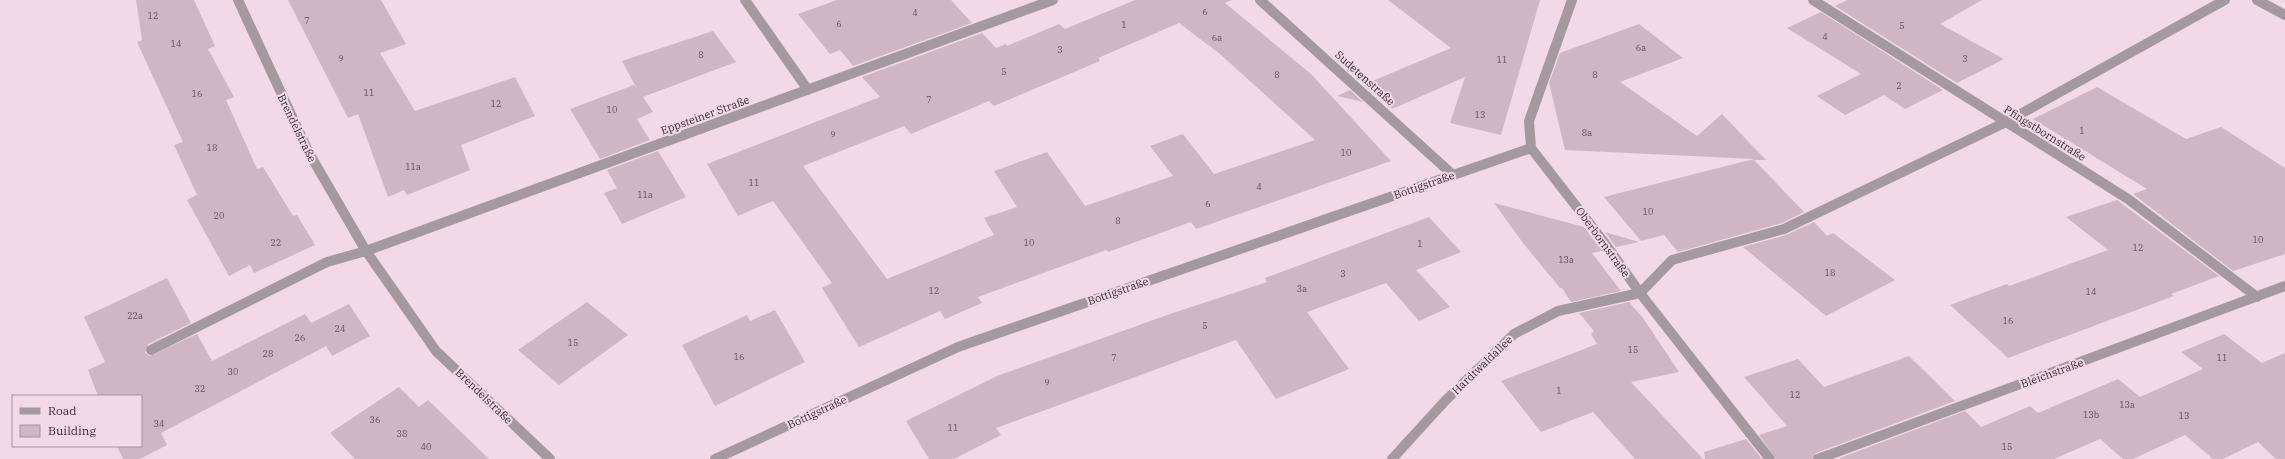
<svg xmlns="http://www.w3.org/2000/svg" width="2285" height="459" font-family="'IBM Plex Serif',serif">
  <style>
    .building { fill: #d0b6c5; fill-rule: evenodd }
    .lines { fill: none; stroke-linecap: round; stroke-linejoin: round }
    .lane { stroke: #a599a0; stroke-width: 10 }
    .street { stroke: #a599a0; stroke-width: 10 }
    .labels { text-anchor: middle; stroke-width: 4; stroke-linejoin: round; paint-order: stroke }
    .number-label { font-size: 9px; fill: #5e5058 }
    .street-label { font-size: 11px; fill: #382e34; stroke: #f3d8e7 }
  </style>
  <rect width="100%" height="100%" fill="#f3d8e7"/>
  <path class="building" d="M136 0H194L215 46 208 49 234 97 226 100 257 169 263 167 293 216 297 215 315 245 254 273 250 265 229 276 187 200 197 195 174 145 183 142 137 42 142 40Z
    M288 0H381L406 44 380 53 415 111 515 77 535 116 461 145 470 170 407 195 404 190 388 197 358 114 348 118Z
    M837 0H951L972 23 853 66 840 50 830 54 798 14Z
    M1135 0H1232L1225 3 1311 74 1391 161 1196 229 1191 222 1108 252 1106 250 978 297 982 303 945 319 940 311 859 347 822 288 832 283 773 201 738 216 707 164 880 97 862 77 982 33 996 48 1006 44 1007 46 1059 24 1065 29ZM1179 23 1220 54 1315 140 1214 174 1183 134 1150 146 1173 176 1085 206 1047 152 994 171 1017 207 984 218 994 235 887 279 803 166 904 126 911 134 989 101 994 106 1100 61 1098 58Z
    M1388 0H1540L1501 135 1450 123 1465 77 1392 109 1363 85 1451 48Z
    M1847 0H1982L1940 24 2004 59 1957 83 1835 6Z
    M1821 12 1943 90 1905 109 1884 95 1845 115 1817 96 1861 74 1787 28Z
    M1639 24 1683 58 1620 82 1697 136 1722 114 1766 160H1754L1804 212 1782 223 1678 252 1664 235 1641 241 1604 197 1754 159 1565 150 1549 83 1560 53Z
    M713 31 736 62 643 97 653 112 637 119 650 140 600 159 570 109 634 85 637 89 622 61Z
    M2097 87 2186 139 2221 127 2285 168V254L2233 271 2133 194 2147 189 2033 119Z
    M1350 90 1363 102 1337 96Z
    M658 151 686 197 622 224 604 193 617 188 607 170Z
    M2117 200 2219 276 2171 294 2174 296 2008 358 1950 305 2007 284 2009 286 2108 250 2066 217Z
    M1494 203 1584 227 1602 251 1592 253 1621 291 1571 302 1562 288H1560L1523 243Z
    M1429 217 1461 252 1416 270 1450 307 1419 321 1386 283 1307 312 1349 369 1276 399 1236 340 996 428 1001 435 954 459H929L906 421 997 376 1170 314 1267 282 1265 278Z
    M1814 222 1827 236 1833 233 1895 280 1826 316 1743 247 1786 235Z
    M1605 232 1639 242 1616 247Z
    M167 278 191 323 148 344 145 353 150 356 197 334 212 361 305 314 311 323 349 304 370 336 332 356 326 346 161 433 167 445 140 459H123L117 446H141V396H98L88 370 105 362 84 317Z
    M587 302 628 335 559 385 518 350Z
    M1629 302 1643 318 1679 372 1631 382 1703 459H1635L1593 412 1541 432 1501 381 1597 344 1591 334 1594 331 1579 313Z
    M775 310 805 362 715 406 682 345 747 315 750 321Z
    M2224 334 2262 363 2285 353V459H2276L2258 442 2223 459H2213L2185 435 2133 459H2123L2100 439 2054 459H1837L1965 411 1981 427 2030 406 2038 413 2118 379 2140 397 2203 369 2181 352Z
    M1909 356 1955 401 1816 453 1812 459H1776L1759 435 1787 426 1744 377 1798 359 1824 387Z
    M399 387 419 407 428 400 489 459H355L330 433Z
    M1746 439 1762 459H1705L1704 452Z"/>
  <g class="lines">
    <path class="lane" d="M1640 293 1672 260 1784 229 2006 122 2225 0"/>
    <path class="street" d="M238 0 309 153 366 251 436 351 550 459
      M745 0 808 90
      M1260 0 1453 175
      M1572 0 1529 121 1531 148 1604 242 1640 293 1770 459
      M1813 0 2128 199 2257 297
      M2257 0 2285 15
      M151 350 327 262 366 251 1053 0
      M715 459 958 347 1531 148
      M1392 459 1445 401 1514 334 1558 311 1640 293
      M1818 459 2285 286"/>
  </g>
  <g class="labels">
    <g class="number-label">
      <text x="1205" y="15">6</text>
      <text x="915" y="16">4</text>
      <text x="153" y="19">12</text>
      <text x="307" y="24">7</text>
      <text x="839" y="27">6</text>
      <text x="1124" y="28">1</text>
      <text x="1902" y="29">5</text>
      <text x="1825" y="40">4</text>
      <text x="1217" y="41">6a</text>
      <text x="176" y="47">14</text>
      <text x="1641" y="51">6a</text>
      <text x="1060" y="53">3</text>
      <text x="701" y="58">8</text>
      <text x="341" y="62">9</text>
      <text x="1965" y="62">3</text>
      <text x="1502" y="63">11</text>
      <text x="1004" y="75">5</text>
      <text x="1277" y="78">8</text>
      <text x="1595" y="78">8</text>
      <text x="1899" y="89">2</text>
      <text x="369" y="96">11</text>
      <text x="197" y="97">16</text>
      <text x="929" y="103">7</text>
      <text x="496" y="107">12</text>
      <text x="612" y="113">10</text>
      <text x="1480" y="118">13</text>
      <text x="2082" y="134">1</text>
      <text x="1587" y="136">8a</text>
      <text x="833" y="138">9</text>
      <text x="212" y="151">18</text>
      <text x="1346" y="156">10</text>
      <text x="413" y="170">11a</text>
      <text x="754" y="186">11</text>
      <text x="1259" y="190">4</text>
      <text x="645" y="198">11a</text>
      <text x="1208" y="207">6</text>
      <text x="1648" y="215">10</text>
      <text x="219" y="219">20</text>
      <text x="1118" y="224">8</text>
      <text x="2258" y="243">10</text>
      <text x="276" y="246">22</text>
      <text x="1029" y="246">10</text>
      <text x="1420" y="247">1</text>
      <text x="2138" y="251">12</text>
      <text x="1566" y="263">13a</text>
      <text x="1830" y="276">18</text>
      <text x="1343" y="277">3</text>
      <text x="1302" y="292">3a</text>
      <text x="934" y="294">12</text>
      <text x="2091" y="295">14</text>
      <text x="135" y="319">22a</text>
      <text x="2008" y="324">16</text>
      <text x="1205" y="329">5</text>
      <text x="340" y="332">24</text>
      <text x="300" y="341">26</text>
      <text x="573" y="346">15</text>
      <text x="1633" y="353">15</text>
      <text x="268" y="357">28</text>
      <text x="739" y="360">16</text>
      <text x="1114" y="361">7</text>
      <text x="2222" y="361">11</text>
      <text x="233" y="375">30</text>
      <text x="1047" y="386">9</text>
      <text x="200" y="392">32</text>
      <text x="1559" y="394">1</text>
      <text x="1795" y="398">12</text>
      <text x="2127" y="408">13a</text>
      <text x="2091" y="418">13b</text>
      <text x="2184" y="419">13</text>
      <text x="375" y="423">36</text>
      <text x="159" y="427">34</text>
      <text x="953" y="431">11</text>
      <text x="402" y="437">38</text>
      <text x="426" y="450">40</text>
      <text x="2007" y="450">15</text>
    </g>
    <g class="street-label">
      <text transform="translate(1365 78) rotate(42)" y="4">Sudetenstraße</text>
      <text transform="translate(705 115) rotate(-20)" y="4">Eppsteiner Straße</text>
      <text transform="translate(297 128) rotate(64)" y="4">Brendelstraße</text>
      <text transform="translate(2045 133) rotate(32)" y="4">Pfingstbornstraße</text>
      <text transform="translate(1424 185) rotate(-19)" y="4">Bottigstraße</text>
      <text transform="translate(1603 242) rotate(54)" y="4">Oberbornstraße</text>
      <text transform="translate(1118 291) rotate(-19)" y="4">Bottigstraße</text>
      <text transform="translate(1482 365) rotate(-44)" y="4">Hardtwaldallee</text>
      <text transform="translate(2052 373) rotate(-20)" y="4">Bleichstraße</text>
      <text transform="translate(484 396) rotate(44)" y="4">Brendelstraße</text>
      <text transform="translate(817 412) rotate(-25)" y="4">Bottigstraße</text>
    </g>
  </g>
  <rect x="12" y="395" width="130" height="52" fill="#f3d8e7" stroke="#a8949f"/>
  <rect x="20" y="408" width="20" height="6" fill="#a599a0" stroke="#a8949f"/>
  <text x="48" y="415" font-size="12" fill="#382e34">Road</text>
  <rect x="20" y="425" width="20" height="12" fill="#d0b6c5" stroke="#a8949f"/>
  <text x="48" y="435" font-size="12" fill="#382e34">Building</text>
</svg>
